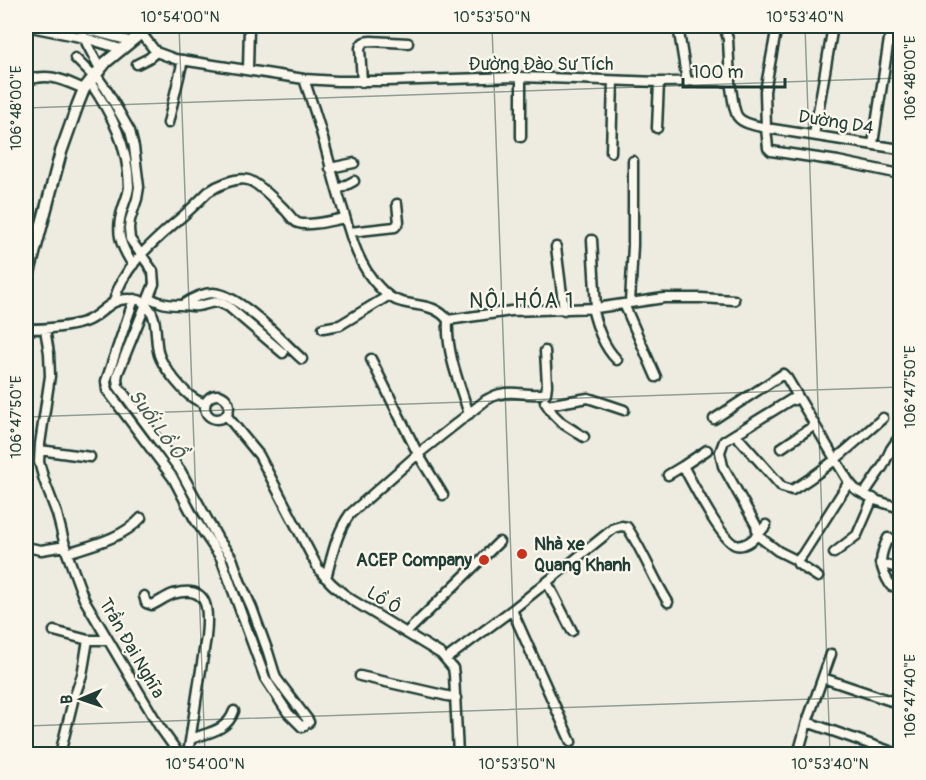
<svg xmlns="http://www.w3.org/2000/svg" width="926" height="780" font-family="Pangolin,sans-serif">
  <style>
    .lines { fill: none; stroke-linecap: round; stroke-linejoin: round }
    .stream { stroke: #6c7d74; stroke-width: 2 }
    .minor-casing { stroke: #1f3d34; stroke-width: 13 }
    .major-casing { stroke: #1f3d34; stroke-width: 15 }
    .minor { stroke: #fbf7ec; stroke-width: 8 }
    .major { stroke: #fbf7ec; stroke-width: 10 }
    .ticks { fill: none; stroke: #1f3d34; stroke-width: 1.5; stroke-opacity: 0.45 }
    .poi-dot { fill: #c8321e; stroke: #fbf7ec; stroke-width: 2 }
    .labels { text-anchor: middle; stroke-width: 4.5; stroke-linejoin: round; paint-order: stroke }
    .street-label { font-size: 18px; fill: #1f3d34; stroke: #fbf7ec }
    .poi-label { font-size: 18px; font-weight: bold; fill: #1f3d34; stroke: #fbf7ec; text-anchor: start }
    .water-label { font-size: 20px; font-style: italic; fill: #455d54; stroke: #fbf7ec }
    .quarter-label { font-size: 21px; letter-spacing: 1.5px; fill: #1f3d34; stroke: #fbf7ec }
    .neatline { fill: none; stroke: #1f3d34; stroke-width: 2 }
    .ticks-label { font-size: 15px; text-anchor: middle; fill: #1f3d34 }
  </style>
  <rect width="100%" height="100%" fill="#eeece1"/>
  <filter id="ink" filterUnits="userSpaceOnUse"><feTurbulence type="fractalNoise" baseFrequency=".0167" numOctaves="2"/><feDisplacementMap in="SourceGraphic" scale="12" xChannelSelector="R" yChannelSelector="G"/><feConvolveMatrix kernelMatrix="1 2 1 2 8 2 1 2 1" color-interpolation-filters="sRGB"/></filter>
  <g filter="url(#ink)">
    <g class="lines">
      <path class="stream" d="M116 115 126 135 132 162 134 190 124 220V234L128 247 136 257
        M140 261 148 276V289
        M116 367 140 305
        M114 375C112 380 112 384 116 389
        M133 413 176 473 209 532
        M243 597 272 682 301 718"/>
      <g class="minor-casing">
        <path id="minor" d="M26 26 85 38 121 49
          M72 26 130 41
          M678 26 687 82
          M724 26 728 39 730 82
          M777 26 765 91 766 128 900 149
          M141 33 156 52 175 59 304 79 337 81H386L521 77 659 82 722 81 730 82C732 90 733 111 738 117 743 124 758 126 766 128L768 148 771 151 838 161 900 174
          M83 35 87 44 100 69
          M75 58 94 77
          M137 64 149 58 156 52
          M248 70 249 26
          M96 75 106 89 130 131 134 147 139 187 137 199 130 220 129 228 130 239 153 271 154 284 118 373 117 379 118 386 180 470 218 539 232 558 240 581 252 608 268 652 276 678 308 720 309 722 302 727 288 713 265 678 221 558 194 518 173 478 107 390 106 381 134 299
          M304 79C310 97 316 114 321 132 329 159 335 186 344 213 351 238 360 268 379 287 385 294 393 300 402 302 420 307 435 304 448 320
          M26 81C49 72 63 80 84 89
          M90 82C112 115 128 145 129 186 129 193 125 201 123 208 115 231 120 245 133 265
          M362 82 360 48C362 42 365 41 371 41L408 43
          M168 123 183 60
          M657 128 659 82
          M814 135 833 26
          M521 137V77
          M873 144 891 26
          M611 152 613 81
          M330 168 354 163
          M337 190 354 181
          M26 225 40 229
          M350 232 395 227 399 222 397 204
          M592 240 596 308
          M556 247 564 310
          M150 298C162 304 168 305 182 305 187 305 192 307 197 306 213 304 213 298 229 307L283 353
          M114 301C123 267 151 244 177 221 188 212 198 202 208 192 218 185 236 177 248 180 259 183 277 202 285 210 289 214 293 221 298 223 309 227 333 220 345 218
          M630 303 633 245V161
          M624 304 656 377
          M182 305C191 299 202 293 213 293 240 294 282 341 302 359
          M592 308C597 327 603 346 617 360
          M323 328 340 325 388 296
          M26 329C45 329 65 328 84 322 102 316 108 299 128 299 133 299 137 299 141 301 161 313 153 336 159 355 163 367 180 387 189 395 194 399 200 402 205 404
          M45 329 49 353 50 376 40 444 39 462 44 480 57 514 67 553 84 599 159 726 179 754
          M371 359 418 454 443 495
          M205 407a12 12 0 1 1 24 0a12 12 0 1 1-24 0Z
          M545 402 553 414 562 423 584 437
          M547 405 588 398 624 410
          M469 414C459 383 446 352 448 320L511 311 596 308 664 298H701L734 300
          M226 415 259 455 318 568C327 581 339 591 352 600L441 654 453 668 454 675 458 754
          M714 419 783 374 787 378 835 459 849 482 855 489 875 500 900 508
          M735 434 782 487 792 490C825 471 854 443 883 418
          M781 448 815 425
          M40 450 90 457
          M707 450 683 466C691 480 722 542 736 545 748 548 760 533 766 525
          M668 475 683 466
          M864 494 883 466 891 449 900 436
          M758 536 756 525 723 466 720 452 724 441 792 399 794 400
          M758 536 778 551 796 560 798 564 818 577
          M26 547 41 550 66 546
          M67 553C92 545 123 538 141 518
          M834 553 857 535 873 498
          M796 560 799 559 803 554 849 482
          M880 563 900 569
          M326 578C332 557 336 533 350 514L418 454 486 400C490 398 495 395 500 394 515 390 531 397 546 393L547 385 545 351
          M547 582 572 631
          M891 586C879 567 878 559 888 538L900 541
          M144 596 146 603 152 605C159 602 165 597 173 594 209 584 209 609 206 637L188 754
          M512 610 571 742
          M54 631 88 640
          M406 633 499 542
          M446 659 512 610 614 528 621 526 627 527C643 551 653 578 668 602
          M360 676 456 698
          M823 678 900 704
          M807 722 898 754
          M191 739C209 732 227 731 234 711
          M60 754 73 701 82 675 88 640H107
          M798 754 807 722 831 654"/>
      </g>
      <g class="major-casing">
        <path id="major" d="M26 284 61 152 78 104 84 89 106 62 150 26"/>
      </g>
      <use href="#minor" class="minor"/>
      <use href="#major" class="major"/>
    </g>
  </g>
  <path class="ticks" d="M179 26 205 754M492 26 518 754M805 26 830 754M26 108 900 78M26 417 900 387M26 726 900 696"/>
  <g class="poi-dot">
    <circle cx="522" cy="554" r="6"/>
    <circle cx="484" cy="560" r="6"/>
  </g>
  <g class="labels">
    <g class="street-label">
      <text x="541" y="70">Đường Đào Sư Tích</text>
      <text transform="translate(836 122) rotate(9)" y="6">Dường D4</text>
      <text transform="translate(384 600) rotate(31)" y="6">Lồ Ô</text>
      <text transform="translate(132 648) rotate(60)" y="6">Trần Đại Nghĩa</text>
    </g>
    <g class="poi-label">
      <text x="534" y="550">Nhà xe<tspan x="534" dy="21">Quang Khanh</tspan></text>
      <text x="472" y="566" text-anchor="end">ACEP Company</text>
    </g>
    <g class="water-label">
      <text transform="translate(157 424) rotate(54)" y="7">Suối Lồ Ồ</text>
    </g>
    <g class="quarter-label">
      <text x="522" y="308">NỘI HÓA 1</text>
    </g>
  </g>
  <rect width="926" height="780" fill="none" stroke="#fbf7ec" stroke-width="66"/>
  <g transform="translate(81 699) rotate(268)" stroke="#fbf7ec" stroke-width="4.5" paint-order="stroke">
  <path d="M0-4.5L10 22L0 15L-10 22Z" fill="#1f3d34"/>
  <text y="-9" font-size="16" font-weight="bold" text-anchor="middle" fill="#1f3d34">B</text>
  </g>
  <path d="M683 78v9h102v-9" fill="none" stroke="#1f3d34" stroke-width="3"/>
  <text x="692" y="78" font-size="18" fill="#1f3d34" stroke="#fbf7ec" stroke-width="4.5" paint-order="stroke">100 m</text>
  <rect x="33" y="33" width="860" height="714" class="neatline"/>
  <g class="ticks-label">
    <text x="180" y="22">10°54'00"N</text>
    <text x="492" y="22">10°53'50"N</text>
    <text x="805" y="22">10°53'40"N</text>
    <text transform="translate(910 78) rotate(-90)" y="5">106°48'00"E</text>
    <text transform="translate(16 108) rotate(-90)" y="5">106°48'00"E</text>
    <text transform="translate(910 387) rotate(-90)" y="5">106°47'50"E</text>
    <text transform="translate(16 417) rotate(-90)" y="5">106°47'50"E</text>
    <text transform="translate(910 696) rotate(-90)" y="5">106°47'40"E</text>
    <text x="205" y="769">10°54'00"N</text>
    <text x="517" y="769">10°53'50"N</text>
    <text x="830" y="769">10°53'40"N</text>
  </g>
</svg>
